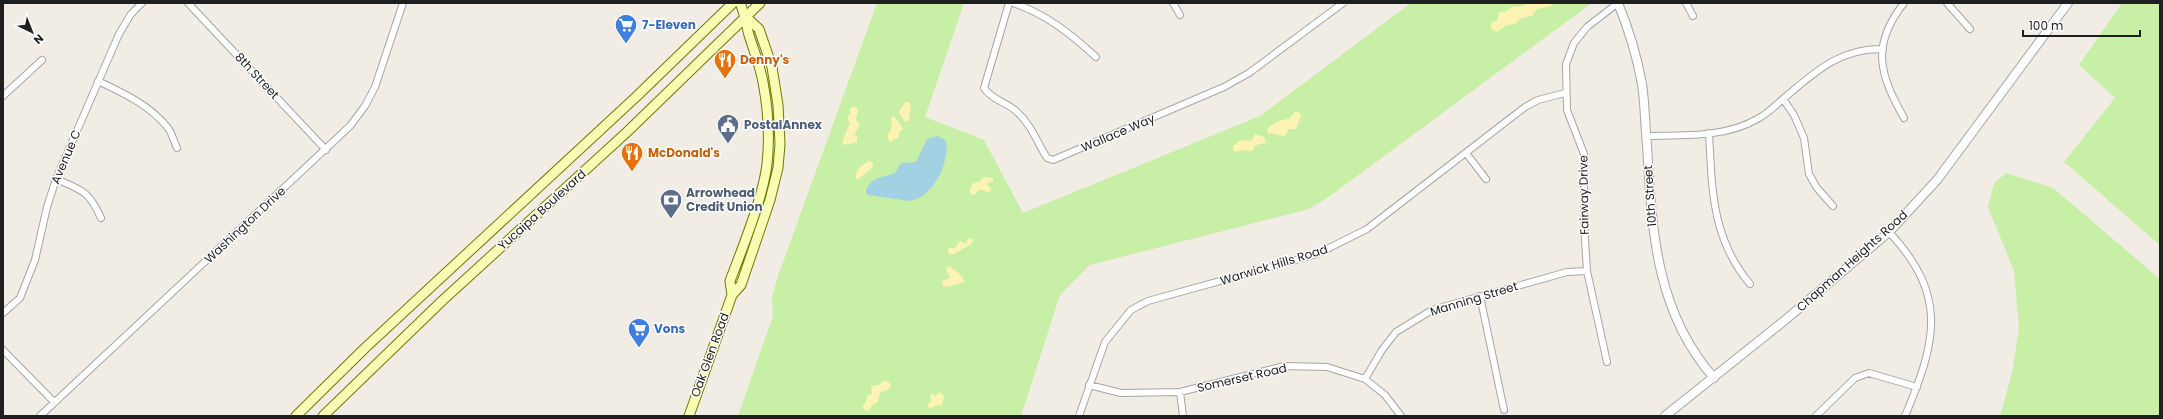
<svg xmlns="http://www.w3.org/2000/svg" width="2163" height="419" font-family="Poppins,sans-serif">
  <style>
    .grass { fill: #c7efa6 }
    .sand { fill: #fff3b4 }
    .water { fill: #a1d1e2 }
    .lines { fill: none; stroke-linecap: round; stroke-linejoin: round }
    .minor-casing { stroke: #a6a6a6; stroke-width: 8 }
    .tertiary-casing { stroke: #a6a6a6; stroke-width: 10 }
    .secondary-casing { stroke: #6a7c00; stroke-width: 11 }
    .minor { stroke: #fff; stroke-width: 6 }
    .tertiary { stroke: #fff; stroke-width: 8 }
    .secondary { stroke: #f8ffb4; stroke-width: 9 }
    .labels { text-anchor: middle; stroke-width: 3; stroke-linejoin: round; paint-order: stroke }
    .shop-label { font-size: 12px; font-weight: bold; fill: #366cbe; stroke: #fff; text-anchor: start }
    .food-label { font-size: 12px; font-weight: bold; fill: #c56008; stroke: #fff; text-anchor: start }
    .street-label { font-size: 12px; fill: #1f1f1f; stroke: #fff }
    .service-label { font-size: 12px; font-weight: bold; fill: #4e5e75; stroke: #fff; text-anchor: start }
  </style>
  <rect width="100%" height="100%" fill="#f1ede5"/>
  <path class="grass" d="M877 3H964L925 117 984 140 1023 213 1260 116 1411 3H1592L1330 196 1309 209 1090 265 1060 295 1021 416H738L773 316 772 297 778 276Z
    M2122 3H2160V245L2064 162 2115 98 2079 65Z
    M2006 173 2053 188 2160 279V416H2000L2012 373 2019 329 2014 271 1988 207 1994 183Z"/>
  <path class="sand" d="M1529 3H1554L1551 6 1537 9 1532 16 1521 18 1515 24 1507 25 1497 32 1491 29V23L1497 20 1499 13 1507 11 1513 6 1519 7Z
    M906 101 911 104 909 120 905 122 899 112Z
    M855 107 858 109 856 119 860 125 854 134 857 136V142L845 145 842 142 850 123 847 117 850 114V108Z
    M1295 112 1300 113 1301 116 1296 129H1289L1285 136 1268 133 1267 129C1272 124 1282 119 1289 119Z
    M894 116 903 129 899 132V137L890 142 887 135 892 128 891 118Z
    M1255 134 1264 137 1266 143 1256 145 1252 151 1243 150 1236 152 1233 150V146L1241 140 1251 141Z
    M870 161 873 163V167L859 179H856C854 171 863 163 870 161Z
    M984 177 993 178V181L986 184 991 188V191L987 192 979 189 975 195 970 194V191L973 183 979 182Z
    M969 238 973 240 971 244 952 255 948 253 949 248H955L960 241 965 244Z
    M949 266 959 273 965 282 947 287 943 286 942 281 950 278 946 269Z
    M885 380 891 384 889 389 880 393 878 402 872 405 869 411 865 410 862 407 867 400V396L872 394 871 386 879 385Z
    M940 392 944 396 942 405 935 406 929 409 927 405 931 401 930 393 936 396Z"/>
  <path class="water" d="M938 136 946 141C950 162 933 198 910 201L868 195 866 192C868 178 884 177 895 173L901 163 916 162 927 139Z"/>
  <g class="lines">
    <g class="minor-casing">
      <path id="minor" d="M188 3 326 150
        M1009 3 984 88C992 100 1006 102 1016 111 1031 124 1037 142 1047 158L1053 160 1224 87 1249 73 1343 3
        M1013 3C1046 14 1071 34 1096 57
        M1173 3 1180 15
        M1686 3 1693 16
        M1904 3C1870 46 1880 75 1904 118
        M1947 3 1970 29
        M98 81C123 93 150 105 168 128 172 133 174 142 177 148
        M3 96 42 60
        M1783 99 1794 115 1804 138 1809 174 1817 188 1833 206
        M1709 133C1712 190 1712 239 1750 284
        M1646 136C1683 135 1726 138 1759 118 1768 113 1775 106 1783 99 1814 73 1839 48 1883 49
        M1466 153 1486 179
        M56 179C82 190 89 191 101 218
        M1889 232C1949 296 1936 342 1905 416
        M1480 296 1504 410
        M3 313 20 298 35 260 47 207 56 179 119 34 131 14 142 3
        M3 350 54 402
        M1607 362 1587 271 1584 223V154L1567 110 1566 64 1574 43 1587 27 1618 3
        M1365 379 1382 350 1396 332 1432 310 1567 272 1587 271
        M1089 385 1121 393 1180 392 1284 366 1327 367 1365 379 1385 395 1401 416
        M1180 392 1183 416
        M40 416 350 126 365 106 375 87 403 3
        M1079 416 1105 342 1131 310 1148 301 1317 254 1367 229 1525 107 1538 100 1565 93
        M1816 416 1855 378 1869 373 1917 387"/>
    </g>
    <g class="tertiary-casing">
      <path id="tertiary" d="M1618 3C1629 30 1637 56 1642 84 1645 104 1645 125 1647 145 1652 229 1655 311 1714 378
        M1665 416 1784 321 1889 232 1937 180 2068 3"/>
    </g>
    <g class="secondary-casing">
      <path id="secondary" d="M732 295 730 281C742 249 763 198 767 164 770 137 768 109 763 82 760 66 754 51 749 35 746 24 745 14 740 3
        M296 416 365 348 637 96 733 3
        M323 416 443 300 627 132 760 3
        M689 416 732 295 741 285 770 200 778 168 780 144 778 105 772 67 759 29 746 17"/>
    </g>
    <use href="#minor" class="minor"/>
    <use href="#tertiary" class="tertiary"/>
    <use href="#secondary" class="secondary"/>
  </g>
  <defs>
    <g id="supermarket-pin" transform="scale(1.15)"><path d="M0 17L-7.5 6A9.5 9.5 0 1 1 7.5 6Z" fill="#3f7fe0" stroke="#fff"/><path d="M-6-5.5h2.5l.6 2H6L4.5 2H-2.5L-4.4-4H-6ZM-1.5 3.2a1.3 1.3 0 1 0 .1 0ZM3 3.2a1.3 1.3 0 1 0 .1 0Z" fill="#fff"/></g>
    <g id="restaurant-pin" transform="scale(1.15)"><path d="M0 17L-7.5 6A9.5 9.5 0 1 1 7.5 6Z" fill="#e8710a" stroke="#fff"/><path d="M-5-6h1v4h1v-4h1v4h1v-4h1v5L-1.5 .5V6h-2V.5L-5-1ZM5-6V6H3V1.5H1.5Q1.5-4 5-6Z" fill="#fff"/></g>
    <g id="civic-pin" transform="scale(1.15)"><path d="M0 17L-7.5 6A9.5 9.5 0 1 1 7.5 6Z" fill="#5c6f8a" stroke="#fff"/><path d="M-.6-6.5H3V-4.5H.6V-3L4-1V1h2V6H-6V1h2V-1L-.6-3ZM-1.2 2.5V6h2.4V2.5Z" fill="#fff"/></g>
    <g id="bank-pin" transform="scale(1.15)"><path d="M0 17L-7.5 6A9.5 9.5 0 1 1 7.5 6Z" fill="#5c6f8a" stroke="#fff"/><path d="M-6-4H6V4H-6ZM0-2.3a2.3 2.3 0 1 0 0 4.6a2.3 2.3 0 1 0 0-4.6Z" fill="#fff"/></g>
  </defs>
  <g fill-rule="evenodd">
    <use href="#supermarket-pin" x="626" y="25"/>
    <use href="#restaurant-pin" x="725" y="60"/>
    <use href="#civic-pin" x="728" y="125"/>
    <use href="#restaurant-pin" x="632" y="153"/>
    <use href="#bank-pin" x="671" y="200"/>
    <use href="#supermarket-pin" x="639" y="329"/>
  </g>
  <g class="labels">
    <g class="shop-label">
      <text x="642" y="29">7-Eleven</text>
      <text x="654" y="333">Vons</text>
    </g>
    <g class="food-label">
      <text x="740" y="64">Denny's</text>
      <text x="648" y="157">McDonald's</text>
    </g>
    <g class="street-label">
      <text transform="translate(257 76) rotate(47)" y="4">8th Street</text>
      <text transform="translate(1118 133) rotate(-23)" y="4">Wallace Way</text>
      <text transform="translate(66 157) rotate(-67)" y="4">Avenue C</text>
      <text transform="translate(1584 195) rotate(-91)" y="4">Fairway Drive</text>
      <text transform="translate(1650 196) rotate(-94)" y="4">10th Street</text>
      <text transform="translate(542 210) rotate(-42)" y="4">Yucaipa Boulevard</text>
      <text transform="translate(245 225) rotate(-43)" y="4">Washington Drive</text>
      <text transform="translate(1852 261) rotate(-42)" y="4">Chapman Heights Road</text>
      <text transform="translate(1274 265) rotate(-17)" y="4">Warwick Hills Road</text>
      <text transform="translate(1474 299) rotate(-17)" y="4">Manning Street</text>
      <text transform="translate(710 355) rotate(-70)" y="4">Oak Glen Road</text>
      <text transform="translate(1242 378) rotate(-13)" y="4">Somerset Road</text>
    </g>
    <g class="service-label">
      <text x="744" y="129">PostalAnnex</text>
      <text x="686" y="197">Arrowhead<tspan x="686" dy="14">Credit Union</tspan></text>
    </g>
  </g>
  <rect width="2163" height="419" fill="none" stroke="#1f1f1f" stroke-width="8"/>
  <g transform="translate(32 32) rotate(137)" stroke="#ffffff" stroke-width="3" paint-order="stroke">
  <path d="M0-3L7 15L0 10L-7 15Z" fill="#1f1f1f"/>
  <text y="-6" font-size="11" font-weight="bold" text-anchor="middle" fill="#1f1f1f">N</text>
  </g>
  <path d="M2023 30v6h117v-6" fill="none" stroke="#1f1f1f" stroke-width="2"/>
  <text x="2029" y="30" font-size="12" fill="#1f1f1f" stroke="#ffffff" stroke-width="3" paint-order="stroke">100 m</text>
</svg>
